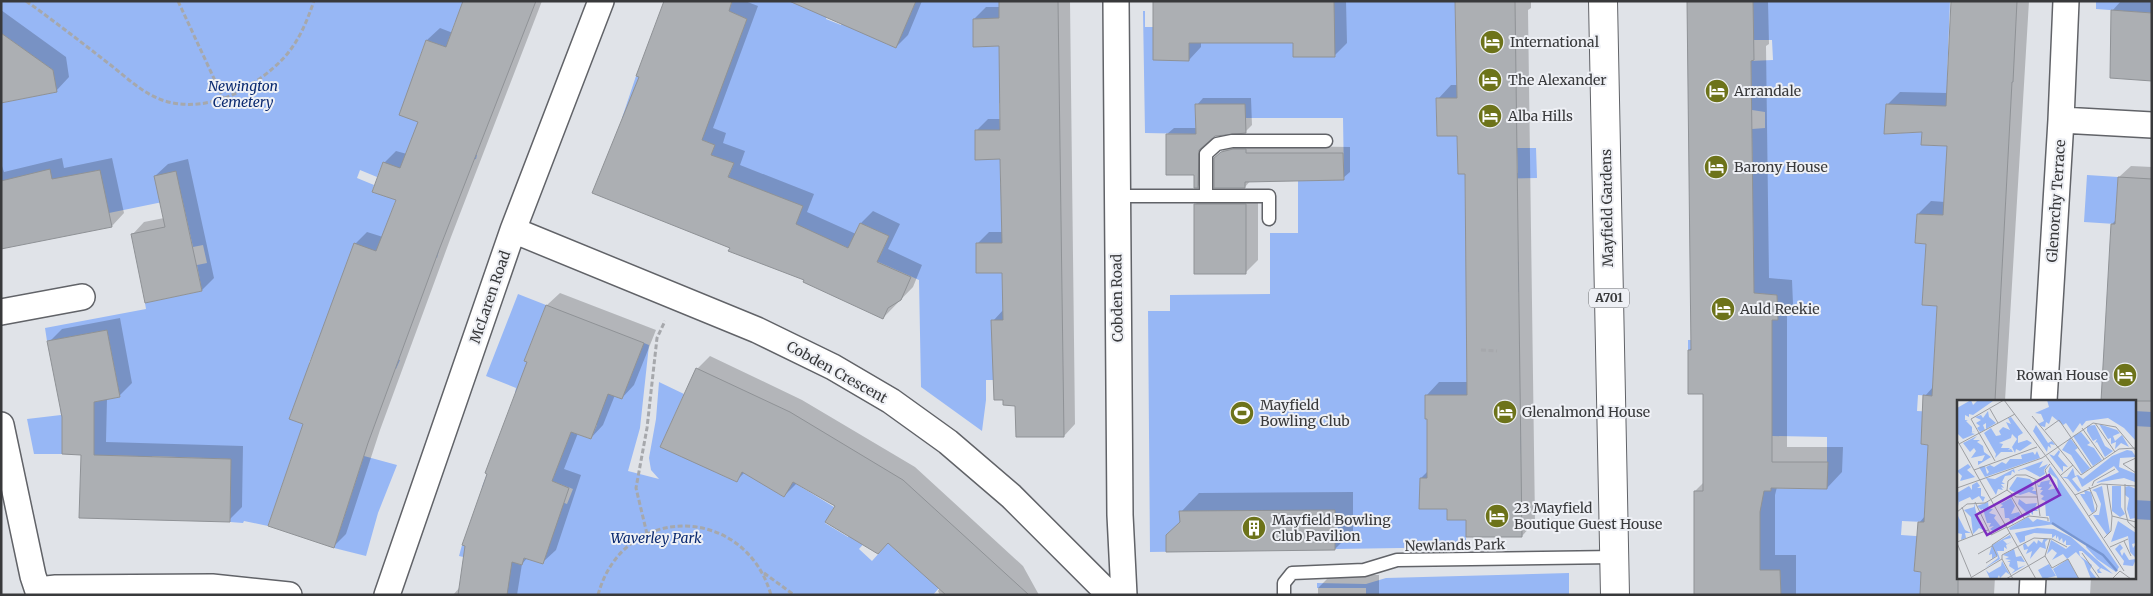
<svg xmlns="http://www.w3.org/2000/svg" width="2153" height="596" font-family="Merriweather,serif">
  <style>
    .green { fill: #97b7f5 }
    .shadow { fill: #0003 }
    .building { fill: #acafb3; stroke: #8f9296 }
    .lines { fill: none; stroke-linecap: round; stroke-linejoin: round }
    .lane-casing { stroke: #616368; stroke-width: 15 }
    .street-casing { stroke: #616368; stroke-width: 28 }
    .primary-casing { stroke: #616368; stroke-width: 30 }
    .path { stroke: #a6a8ac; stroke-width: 3; stroke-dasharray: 5 2.5; stroke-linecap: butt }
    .lane { stroke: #fff; stroke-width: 12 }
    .street { stroke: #fff; stroke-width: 25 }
    .primary { stroke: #fff; stroke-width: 28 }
    .labels { text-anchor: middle; stroke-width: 4; stroke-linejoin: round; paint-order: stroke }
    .shield { fill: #eef0f5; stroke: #6f7073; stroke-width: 1 }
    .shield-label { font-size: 12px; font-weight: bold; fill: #38393b }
    .poi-label { font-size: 14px; fill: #38393b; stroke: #eef0f5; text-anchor: start }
    .park-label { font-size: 14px; font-style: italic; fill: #0b2a70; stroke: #eef0f5 }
    .street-label { font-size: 14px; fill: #38393b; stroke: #eef0f5 }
    .inset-river { fill: none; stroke: #7796d2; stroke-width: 2.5 }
    .inset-road { fill: none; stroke: #9d9fa3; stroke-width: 1 }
    .view { fill: #7b2cbf; fill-opacity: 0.15; stroke: #7b2cbf; stroke-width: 2.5 }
    .inset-edge { fill: none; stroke: #38393b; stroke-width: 2.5 }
  </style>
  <rect width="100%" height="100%" fill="#e0e3e8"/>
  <path class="green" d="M1 1H469L455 22 446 47 426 40 417 64 437 72 415 132 477 155 476 159 405 175 383 162 377 177 360 170 357 178 374 185 372 192 388 197 397 196 385 230 439 250 437 258 408 247 402 261 354 244 346 266 380 354 400 360 396 369 319 339 309 363 327 370 297 399 289 418 366 449 316 457 294 450 268 526 244 521 243 523 230 522 231 459 152 456 151 502H137L138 456 94 455 62 427V454H34L27 419 61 415 60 408 120 397 107 330 47 341 45 328 146 309 145 303 202 291 197 265 207 263 203 245 193 247 182 198 109 213 99 170 86 173 1 232V103L56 92 53 70 1 33Z
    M730 1H833L826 19 841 25 848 9 881 41 896 48 916 1H999V18L973 19V47L999 46 1031 103H999L1000 130H975V159H1000V185H1006L1002 216V243L976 244V273H1002L1003 299 1051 298 1003 380H986V400L982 431 921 387 919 280 874 260 876 255 881 254 889 236 860 223 853 238V250L803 228 794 229 802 206 740 182 721 196 734 163 711 155 715 145 705 141 647 128 622 118 636 76 695 99 742 32 747 19 729 11 732 2Z
    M1334 1H1455L1457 98H1436L1437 136H1457L1458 174 1518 173 1517 148H1536L1537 178 1465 179 1466 262H1519V292H1467L1471 395 1425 419H1427V437H1521V454H1492L1482 478H1420V509H1447V520L1466 509V547L1150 552 1148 311H1170V295L1270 294V233H1298V180L1344 179 1343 118H1245V104L1195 105 1196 134 1145 133 1143 11H1145V27H1153L1154 60H1189V43H1293V57H1334Z
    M1753 1H1950L1947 79 2009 82 1949 119 1923 106 1886 105 1885 134 1922 132V145L1948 146 1943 215 1917 214 1915 243 1941 245 1923 305 1937 306 1932 396 1918 395 1917 411 1954 413 1922 431 1921 444 1928 445 1924 522 1902 521 1901 535 1930 537 1915 558 1914 571 1921 572 1920 595H1781L1780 570H1750L1695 537 1760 535V491L1771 488 1827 489V437L1772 436V350H1688V340L1753 339 1754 320H1778L1777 295 1754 293 1752 129 1765 128V112L1752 110 1751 61 1773 60 1772 40H1751L1753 35Z
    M2096 1H2152V13L2096 9Z
    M2087 175 2118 177 2115 224 2084 222Z
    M518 294 546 305 524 361 622 399 644 343 649 345 640 428 628 471 659 479 651 470 649 458 656 419 659 382 684 394 660 447 682 457 691 438 715 472 737 482 761 431 787 439 761 483 784 497 793 482 834 507 825 523 848 537 876 490 907 495 859 549 872 561 888 543 939 588 933 595H507L472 559 459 556 462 545 521 565 525 558 543 564 552 537 541 508 482 487 487 474 567 504 573 489 552 481 571 432 591 439 597 425 515 393 516 388 486 376Z
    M2134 411 2152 412V427L2134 426Z
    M364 456 397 465 378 513 366 556 334 548Z
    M2134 500 2152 501V520L2134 519Z
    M1569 573V595H1366V588H1317V583L1366 584 1386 578Z"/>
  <path class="shadow" d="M464 1H542L451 237 380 430 346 534 333 547 304 423 355 244 367 232 383 237 397 200 384 163 396 151 407 154 420 121 401 114 427 40 440 28 453 33Z
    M666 1H745L758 6 713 128 726 133 723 143 745 151 740 165 814 194 807 212 856 234 861 223 873 211 900 224 888 249 922 265 913 287 883 318 806 279 731 247 640 76Z
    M835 1H922L908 35 896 47Z
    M1000 1H1070L1075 424 1064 436 1017 404 993 321 1004 309 1003 272 977 244 989 232H1003L1001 158 976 131 988 119H1001L1000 45 974 19 986 7H1000Z
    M1154 1H1346L1347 43 1334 56 1294 41H1201V47L1189 60Z
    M1457 1H1531V8L1528 10 1535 522 1522 536 1468 519 1448 508 1421 478 1428 471V418L1426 396 1439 382H1468L1466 173 1458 134 1438 99 1451 85H1458Z
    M1687 1H1768L1769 44 1766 46 1769 278 1792 280 1793 304 1787 309V447H1843L1842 472 1827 488 1777 487 1775 495V555H1796V595H1696L1695 491 1704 482V393L1689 350 1692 348Z
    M1952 1H2029L2005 401H1958V577H1995L1994 595H1921L1922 570 1919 523 1925 516 1930 443 1925 396 1933 387 1938 305 1927 243 1918 214 1931 201 1945 202 1948 145 1923 131 1887 105 1900 92 1948 93Z
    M2121 1H2152V79L2112 11Z
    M1 10 66 57 69 77 56 91 1 101Z
    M1203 98H1251L1252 125 1245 132H1230L1211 137 1205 143 1204 180 1197 187 1195 173 1167 134 1174 128H1197V105Z
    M1229 145 1350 147V172L1343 178 1251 180 1245 187 1215 158Z
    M62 158 64 168 112 158 124 213 112 226 1 248V163L4 172Z
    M188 159 214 278 202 290 132 235 144 222 164 218 155 176 168 164Z
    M2131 166 2152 167V595H2090L2091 577H2134V401H2103L2112 224 2116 220 2119 177Z
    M1208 191H1258V260L1245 273 1195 205Z
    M560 293 656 330 634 385 622 398 615 395 603 425 591 438 578 433 564 469 581 475 556 550 543 562 528 557 522 564 517 595H453L461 586 529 361 526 360 547 305Z
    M120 318 132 383 119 396 107 398 106 442 243 446 242 507 229 520 82 454 63 417 49 342 62 329Z
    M710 356 802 400 915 467 1023 566 1039 595H940L938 591 940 588 888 542 836 506 797 483 784 496 745 472 736 481 697 369Z
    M1353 492V531L1335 549 1181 523V512L1199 493Z
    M1331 575H1379V595H1318V588Z"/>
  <path class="building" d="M463 1H536L439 250 368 443 334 548 268 526 303 424 289 419 354 243 376 251 396 200 372 192 383 162 400 168 418 122 399 115 426 40 446 47Z
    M664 1H732L729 11 747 19 702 140 715 145 711 155 734 163 728 177 803 206 796 224 848 248 860 223 889 236 877 262 911 277 901 300 888 308 883 319 803 282 804 280 728 251 730 248 592 193 639 77 636 76Z
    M789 1H916L896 48Z
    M999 1H1058L1064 437H1016L1015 406 1003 405V400H994L991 320H1003L1002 273H976V243H1002L1000 159 975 160V130H1000L999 46 973 47V19L999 18Z
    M1153 1H1334L1335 57H1293V43H1189V61L1153 60Z
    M1455 1H1515L1522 537H1466V520H1447V509H1419L1420 478H1427V419H1425V395H1467L1465 174H1458L1457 136H1437L1436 98H1457Z
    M1687 1H1753L1754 60 1751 61 1754 293 1777 295 1778 320H1772V462H1828L1827 489 1771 488V491H1764L1760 512V570H1780L1781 595H1694V491H1703V394H1688V350H1691Z
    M1951 1H2017L2013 82H2012L1995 401H1958V595H1920L1921 572 1914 571 1918 522H1924L1928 445 1921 444 1923 395 1932 396 1937 306 1922 305 1926 244 1915 243 1917 214 1943 215 1947 146 1921 145 1922 132 1884 134 1886 104 1946 106Z
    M2111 10 2152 13V81L2110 78Z
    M1 33 53 70 57 92 1 103Z
    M1195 104H1245L1246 133 1215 136 1199 150 1198 188H1194V175H1166V134H1196Z
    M1233 149H1246V153H1343L1344 180 1245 182V188H1214V158L1221 152Z
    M50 169 52 179 100 170 112 227 1 249V181Z
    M176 171 202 291 145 303 131 234 165 227 154 176Z
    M2118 177 2152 179V401H2101L2111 224H2115Z
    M1194 204H1246V274H1194Z
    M546 305 644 343 622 399 608 394 591 439 571 432 552 481 569 488 543 564 524 558 522 565 512 562 507 595H458L465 546 462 545 487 474 485 473 527 362 524 361Z
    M107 330 120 397 94 402V455L231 459 230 522 79 518 81 455 62 454V417L47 341Z
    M696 368 790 412 903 480 1029 595H946L888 543 878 554 825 522 835 506 793 482 784 497 742 472 737 482 660 447Z
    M1335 510V550L1166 552V535L1180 522 1179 511Z"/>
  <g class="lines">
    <g class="lane-casing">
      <path id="lane" d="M1116 196H1269V219
        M1206 196V154L1217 144 1232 141H1326
        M1284 595V583L1292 573 1364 570 1397 560 1615 557"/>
    </g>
    <g class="street-casing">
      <path id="street" d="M1116 1 1120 515 1124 595
        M2061 120 2152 125
        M513 230 757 330 833 367 891 401 948 442 1011 496 1110 595
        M1 312 82 297
        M2044 401 2061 120 2066 1
        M1 425 33 576 39 594
        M39 595 47 589 56 588 212 587 289 595
        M387 595 513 230 601 1
        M2032 595 2033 577"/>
    </g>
    <g class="primary-casing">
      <path id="primary" d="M1603 1 1615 595"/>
    </g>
    <path class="path" d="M26 1C54 21 81 42 108 63 125 76 142 93 162 100 191 110 224 102 249 86 287 61 299 44 314 1
      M178 1 224 100
      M1481 350 1497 351
      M647 534 636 488 647 428 657 338 665 321
      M764 573 794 595
      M598 595C623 502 745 504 771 595"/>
    <use href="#lane" class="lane"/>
    <use href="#street" class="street"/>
    <use href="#primary" class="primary"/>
  </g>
  <defs>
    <g id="hotel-disc" transform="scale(1.25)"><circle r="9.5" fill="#6d731a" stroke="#eef0f5"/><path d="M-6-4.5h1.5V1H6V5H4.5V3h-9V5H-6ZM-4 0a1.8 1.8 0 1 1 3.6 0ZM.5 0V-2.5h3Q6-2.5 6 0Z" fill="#fff"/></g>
    <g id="stadium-disc" transform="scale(1.25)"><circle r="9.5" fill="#6d731a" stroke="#eef0f5"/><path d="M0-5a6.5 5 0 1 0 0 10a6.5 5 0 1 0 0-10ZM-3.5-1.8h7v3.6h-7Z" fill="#fff"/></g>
    <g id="building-disc" transform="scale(1.25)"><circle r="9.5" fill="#6d731a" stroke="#eef0f5"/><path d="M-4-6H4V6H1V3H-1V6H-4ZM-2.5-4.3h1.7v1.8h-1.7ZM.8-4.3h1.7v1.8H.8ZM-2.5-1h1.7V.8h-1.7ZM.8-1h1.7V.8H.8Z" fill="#fff"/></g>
  </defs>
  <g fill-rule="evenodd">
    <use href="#hotel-disc" x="1492" y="42"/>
    <use href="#hotel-disc" x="1490" y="80"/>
    <use href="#hotel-disc" x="1717" y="91"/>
    <use href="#hotel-disc" x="1490" y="116"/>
    <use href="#hotel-disc" x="1716" y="167"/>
    <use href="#hotel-disc" x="1723" y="309"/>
    <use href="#hotel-disc" x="2125" y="375"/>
    <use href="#hotel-disc" x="1505" y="412"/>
    <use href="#stadium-disc" x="1242" y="413"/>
    <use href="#hotel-disc" x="1497" y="516"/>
    <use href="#building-disc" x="1254" y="528"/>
  </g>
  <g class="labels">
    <rect class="shield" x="1589" y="288.5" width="40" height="19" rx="4"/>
    <g class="shield-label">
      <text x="1609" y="302">A701</text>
    </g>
    <g class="poi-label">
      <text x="1510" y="47">International</text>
      <text x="1508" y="85">The Alexander</text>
      <text x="1734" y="96">Arrandale</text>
      <text x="1508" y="121">Alba Hills</text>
      <text x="1734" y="172">Barony House</text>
      <text x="1740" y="314">Auld Reekie</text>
      <text x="2108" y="380" text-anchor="end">Rowan House</text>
      <text x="1260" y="410">Mayfield<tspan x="1260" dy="16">Bowling Club</tspan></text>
      <text x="1522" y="417">Glenalmond House</text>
      <text x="1514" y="513">23 Mayfield<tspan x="1514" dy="16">Boutique Guest House</tspan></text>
      <text x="1272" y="525">Mayfield Bowling<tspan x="1272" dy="16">Club Pavilion</tspan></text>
    </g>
    <g class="park-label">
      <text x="243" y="91">Newington<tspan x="243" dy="16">Cemetery</tspan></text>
      <text x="656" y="543">Waverley Park</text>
    </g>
    <g class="street-label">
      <text transform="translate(2056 201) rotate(-86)" y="5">Glenorchy Terrace</text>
      <text transform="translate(1607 208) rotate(-91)" y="5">Mayfield Gardens</text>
      <text transform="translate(490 297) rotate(-71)" y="5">McLaren Road</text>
      <text transform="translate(1117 298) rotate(-91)" y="5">Cobden Road</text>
      <text transform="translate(837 372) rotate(29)" y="5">Cobden Crescent</text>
      <text transform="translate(1455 545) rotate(-1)" y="5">Newlands Park</text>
    </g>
  </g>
  <g transform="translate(1957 400)">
    <rect width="179" height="179" fill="#e0e3e8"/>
    <path d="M14 0 16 5 21 0 36 1 16 15 12 14V17L8 15V20H11L9 21 15 27V32L18 31 14 33 18 34 6 39 1 34 0 8ZM90 0H179V41L167 28 151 18 129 21 125 26 123 23 116 33 109 23 106 25 95 16 92 24 89 22 88 27 84 26 81 24 87 21 84 14 78 13 92 7ZM31 11 32 17 39 23 29 29V23L26 25 28 30 23 32 20 28 23 26 19 23 24 20 18 17 24 15 26 18ZM54 17 66 33 61 36V43L70 40 75 43 63 51 59 49 58 53 55 47 60 39 55 34 54 38 42 43 46 44 44 48H53L51 50 54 49 56 52H44L38 58 39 54 27 33 34 28 39 36 44 35 42 31 46 27 53 30 49 22 54 24 51 18ZM142 24 160 30 163 33 156 36 158 41 165 35 172 47 164 43 158 49 159 42 154 44V38L151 39ZM79 25 91 43 95 41 98 45 93 44 94 48 91 46 90 52 76 31ZM138 25 148 46 156 51 148 57 140 42 138 43 140 39 136 41 130 31V26ZM124 32 133 43 130 45 137 48 145 60 136 66 116 36ZM20 36 16 40H23L20 42 26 46 27 52 34 57 21 65V61H25L28 55 14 58 19 51 17 48 13 52 6 43ZM113 38 121 48 118 50 133 68 125 74 114 55 105 50ZM102 50 103 52 101 56 111 67 106 66V72L92 54 97 56ZM170 50 175 51 179 57 163 58 162 67 179 74 178 82 167 78 138 83 162 72 157 66 125 87 120 76 115 79 124 90 121 92 111 79 105 77H110L116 68 118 76 121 75 126 79 155 56ZM80 51 83 58 28 77 22 67 28 66 30 74 32 72 29 67 33 65 37 67 45 62 49 64 53 59H65L64 55 76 52 78 55ZM86 61 82 68 91 64 87 70 88 74 83 77 68 69 59 71ZM11 64 14 67 10 70 18 77 3 81 5 76 0 71ZM93 66 162 167 159 172 140 159 129 147 130 144 98 124 53 130 52 128 71 117 76 122 80 119 93 122 92 116H89L88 101 84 99 87 96 83 94 86 90H83L85 87H81L80 83 82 86 84 82 93 80 92 84 95 85 91 90 101 88 100 79 91 72ZM57 69 58 73 55 71 54 75 48 76 45 82 48 84H44L47 88 44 87 46 90 41 89 39 95 29 78 38 79ZM60 77 73 79 77 85 74 86 77 88 75 91H79L80 95 72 92 63 95 55 91 52 89ZM20 82 23 86 20 88H24V96L28 97 26 102 22 96 15 100 13 97 2 102V106L0 93 12 86 15 90V85ZM145 86 153 132 150 135 136 115H142L144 104 139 92 135 90ZM155 86H164V107L168 114 163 117 155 111ZM172 86 179 89V118L173 119 170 109 172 98 168 95V87ZM127 90 134 92 138 111 135 113 123 94H128ZM54 98 58 106 54 114 62 112 64 116 57 118 59 120 55 124 52 118H48L47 108H43L46 105 43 104ZM62 99 69 104 80 103 78 108 81 111H76V115L72 111 73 115 68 116 69 112 61 104ZM31 102 32 109H36L32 113 39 115 37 118 45 128 37 132 33 129 37 126 32 127 34 123H30L26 109 24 110 20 106ZM17 103 21 120 26 125V130L22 128 16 134 14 117 7 110 17 107ZM0 114 8 130 14 133H8L9 138 4 140 5 134 0 133ZM161 121 179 133V143L175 144 176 148 179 144V158L173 152 171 136 154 142ZM80 128 97 129 114 137 156 174 144 168 142 170 145 173H141L140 170 143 168 125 151H122L123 156 135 165 133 170 140 179H134L127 161 119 152 110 159 106 154 95 160 100 153 95 149 90 154 94 140 109 149 114 145H109V140L106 143 105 138 102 141 101 136 99 139V135L95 138V134L77 133 68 136V141L63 143 58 133ZM53 135 54 138 46 140 50 144 56 141 49 145 50 149 47 147V151H40L43 159 28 168 41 158 40 155 35 159V154L32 155 35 145ZM87 138 91 139 88 142 89 149 83 147 73 159 75 151 69 154 71 149 67 150 66 145 68 143 71 147 77 141 80 144 81 140 85 143ZM163 144 166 148 163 151 165 156 167 152 172 160 179 159 176 166 166 165 167 161 158 149ZM57 149 59 157 64 156 68 162 60 161 61 168 69 165 54 174 58 170 52 166 53 162H50L54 160 48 159 52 157 46 155ZM111 159 122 179H101L96 169ZM45 161 53 175 49 172 43 178 42 175 40 179H33L29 170 32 173 44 166ZM92 164 99 176 86 179 81 170Z" fill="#97b7f5"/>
    <path class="inset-river" d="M95 123 146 155 160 171"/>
    <path class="inset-road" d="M47 0 118 95 167 171M33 9 41 23M75 16 124 75 162 49 178 48M138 23 158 52M125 28 147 59M88 30 102 20 135 68M0 40 79 179M2 44 58 14M179 58 166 64 179 73M38 61 14 19 47 0M17 70 80 47M104 75 116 65M78 80 83 116M150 84 155 116 179 122M168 84V110L171 122 179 129M135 86 137 81 158 69M0 88 85 58 136 23 159 27 179 51M50 90 51 81 59 75H69L80 80 90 76 88 70 93 64M50 90 59 97H81M118 95 144 84 179 86M54 96 67 118M18 102 34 135 50 127M5 107 16 136M0 112 10 104 28 103 50 90M132 116 139 111 140 106 132 87M50 128 72 116 91 118V121M147 138 154 131 155 116M167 141 174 156M0 142 31 130M0 143 15 179M153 147 171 139M125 153 143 179M21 154 35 146M88 156 95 168 111 159 122 179M45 159V155L77 138 95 139 110 147M45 159 56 179M29 163 40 156 35 145 53 133M15 177 45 159M49 179 88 156 93 139M155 179 163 171 174 179"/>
    <path class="view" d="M92 75 103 95 30 135 19 115Z"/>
    <rect width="179" height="179" class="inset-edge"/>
  </g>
  <rect width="2153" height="596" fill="none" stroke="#38393b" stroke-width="5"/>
</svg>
